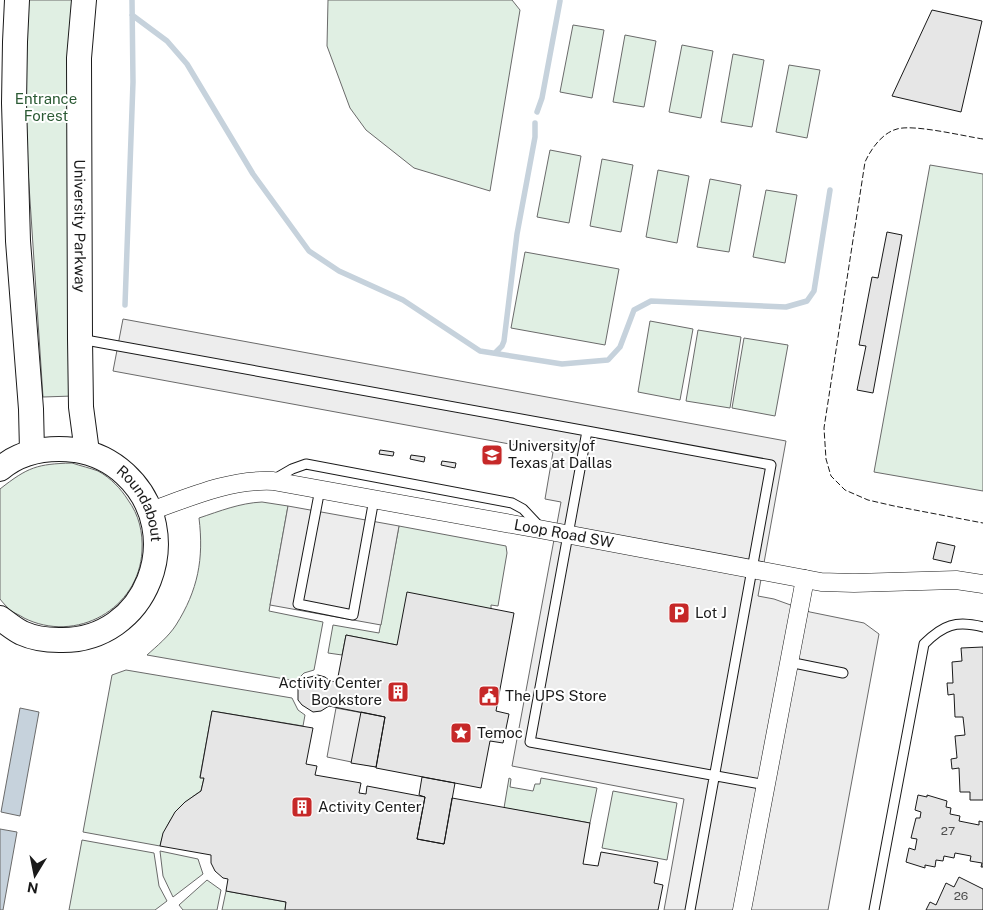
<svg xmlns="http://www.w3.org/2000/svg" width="983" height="910" font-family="'Public Sans',sans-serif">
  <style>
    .green { fill: #e0efe3; stroke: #6a6a6a }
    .parking { fill: #ededed; stroke: #6a6a6a }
    .water { fill: #c6d2dc; stroke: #6a6a6a }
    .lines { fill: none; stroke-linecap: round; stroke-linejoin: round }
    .stream { stroke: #c6d2dc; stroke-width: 5.5 }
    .building { fill: #e6e6e6; stroke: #1a1a1a }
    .lane-casing { stroke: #1a1a1a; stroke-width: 11 }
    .street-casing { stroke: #1a1a1a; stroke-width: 19 }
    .secondary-casing { stroke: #1a1a1a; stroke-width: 26 }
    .lane { stroke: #fff; stroke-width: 9 }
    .street { stroke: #fff; stroke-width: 18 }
    .secondary { stroke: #fff; stroke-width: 24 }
    .fence { stroke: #1a1a1a; stroke-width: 1; stroke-dasharray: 6 2.5; stroke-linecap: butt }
    .labels { text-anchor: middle; stroke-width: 4; stroke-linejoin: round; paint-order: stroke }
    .number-label { font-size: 12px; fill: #4d4d4d }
    .park-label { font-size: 15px; fill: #2b5a34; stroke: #fff }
    .street-label { font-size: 15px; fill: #1a1a1a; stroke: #fff }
    .poi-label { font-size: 15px; fill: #1a1a1a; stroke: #fff; text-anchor: start }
  </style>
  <rect width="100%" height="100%" fill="#fff"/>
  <path class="green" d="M28 0H74L73 396 43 397 24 109Z
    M328 0H512L520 10 490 191 414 168 366 130 350 108 327 46Z
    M573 25 604 30 592 98 560 92Z
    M625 35 656 41 644 107 613 102Z
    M682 45 713 51 701 118 669 112Z
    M733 54 764 60 752 127 721 122Z
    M789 65 820 70 807 138 776 132Z
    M550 150 581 156 569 223 537 217Z
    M602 159 633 165 621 232 590 226Z
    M930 165 983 174V491L874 472Z
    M658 170 689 176 677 243 646 237Z
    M710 179 741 185 729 252 697 247Z
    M766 190 797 195 785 263 753 257Z
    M525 252 619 269 605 345 511 328Z
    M650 321 693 329 680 400 638 392Z
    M698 330 741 337 730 408 686 401Z
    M744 338 788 345 775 416 732 408Z
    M72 463C81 466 90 468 98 471 111 478 121 489 128 500 139 515 143 532 142 551 139 609 76 644 24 618 20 615 14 613 11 611 7 607 3 603 0 599V489C28 467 37 464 72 463Z
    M262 502 288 506 269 611 323 622 314 670 304 673 296 681 147 655C157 646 169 636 176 625 198 590 204 559 199 518 220 511 240 503 262 502Z
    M399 526 506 546 507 553 498 606 491 605V609L397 645 346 635 342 655 328 653 333 625 379 633Z
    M126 670 292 698 298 710 305 715 303 726 212 711 200 777 204 778 201 791C179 805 166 821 160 846L83 832 112 675Z
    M509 778 511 779 510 787 533 791 535 784H540L541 778 597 788 590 823 504 808Z
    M613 791 677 803 667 860 602 848Z
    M82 840 154 853 159 886 167 901 155 910H69Z
    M160 851 198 859 203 874 173 897 163 876Z
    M207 880 221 890 217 910H183L179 905Z
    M226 891 286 902 285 910H222Z"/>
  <path class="parking" d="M123 319 786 441 758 596 774 599 810 612 864 623 879 634 828 910H664L684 799 512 766 561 502 545 499 553 452 113 371Z
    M288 506 399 526 381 625 270 605Z
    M336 708 385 717 376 767 327 757Z"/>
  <path class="water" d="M20 708 39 712 20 816 1 812Z
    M0 829 17 832 3 910H0Z"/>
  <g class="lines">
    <path class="stream" d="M132 15 167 41 187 64 253 174 309 251 339 271 403 300 480 351 562 364 608 360 620 347 634 310 651 301 786 307 807 301 814 291 830 190
      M537 112 542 98 560 1
      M125 305 133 82 132 0
      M495 353 502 346 504 341 517 234 535 137V123"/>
  </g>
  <path class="building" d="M932 10 982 21 961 112 892 96Z
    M887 232 902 235 873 393 857 390 866 346 859 345 872 277 878 278Z
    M380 450 394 452 393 456 379 454Z
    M411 455 425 457 424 462 410 459Z
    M442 461 456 463 455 468 441 465Z
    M937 542 955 546 951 563 933 559Z
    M407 592 514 613 496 711 509 714 503 743 490 741 481 788 376 768 385 717 329 706 321 711 313 712 302 705 298 700V688L301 682 306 678 318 675 325 677 330 681 337 682 346 635 397 645Z
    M983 647V800H970V792H960L959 768 952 769 951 759 957 758 955 736 965 735 963 717H955L954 694 948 695 947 683H953L952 662 962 661 961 648Z
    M212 711 313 728 306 764 317 766 315 775 361 783 359 793 366 794 367 786 425 797 417 839 444 844 452 798 590 823 583 864 598 866 601 852 658 862 654 883 663 885 658 910H285L286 902 226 891 228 879 223 878 215 871 211 863V855L160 846 163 833 175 812 185 802 201 791 204 778H200Z
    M361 712 385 717 376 767 351 763Z
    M422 777 455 783 444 844 417 839 425 797 419 795Z
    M918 795 927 797V795L947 801 946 807 951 808 950 814 960 816 959 821 979 825V821L983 822V867H981L982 863 970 861 971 856 955 853 954 858 944 856 943 861 936 860 935 867 925 865V868L906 862 909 848 915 850 917 839 911 838 916 818H920L921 812 915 810Z
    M959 877 983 889V910H926L930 902 936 905 946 883 954 887Z"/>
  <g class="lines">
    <g class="lane-casing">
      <path id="lane" d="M80 339 587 431 530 742 766 785
        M587 431 771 465 690 910
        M273 480 292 469 306 464 512 503 523 509 539 526
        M320 489 298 604 353 615 374 499
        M789 662 843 673
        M874 910 924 644C943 625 956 620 983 627"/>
    </g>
    <g class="street-casing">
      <g id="street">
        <path id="s1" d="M151 511C190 497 230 479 273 481L539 529 821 582 854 583 956 580 983 584"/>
        <path d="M742 910 805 579"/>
      </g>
    </g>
    <g class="secondary-casing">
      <g id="secondary">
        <path d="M17 0 15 42 14 103 18 241 31 409 32 451"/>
        <path id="s2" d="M84 0 79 58 80 339 81 407 87 452"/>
        <path id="s3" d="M0 469C21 451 48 447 75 450 94 453 111 461 125 474 189 533 147 643 59 640 47 640 33 638 22 633 14 629 7 623 0 618"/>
      </g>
    </g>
    <use href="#lane" class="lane"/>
    <use href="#street" class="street"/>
    <use href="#secondary" class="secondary"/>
    <path class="fence" d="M983 139C963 136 914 124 897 129 882 133 871 149 865 162L824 428 826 459 831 476 845 490 868 500 894 506 983 523"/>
  </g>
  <defs>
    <g id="university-square" transform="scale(1.125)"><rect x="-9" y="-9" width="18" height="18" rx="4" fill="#c62828" stroke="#fff"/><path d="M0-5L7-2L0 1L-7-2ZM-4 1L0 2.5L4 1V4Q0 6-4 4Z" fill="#fff"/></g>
    <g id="parking-square" transform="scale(1.125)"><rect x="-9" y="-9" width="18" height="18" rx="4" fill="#c62828" stroke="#fff"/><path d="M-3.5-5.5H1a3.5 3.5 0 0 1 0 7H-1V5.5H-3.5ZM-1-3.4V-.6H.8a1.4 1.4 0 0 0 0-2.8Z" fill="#fff"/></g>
    <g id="building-square" transform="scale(1.125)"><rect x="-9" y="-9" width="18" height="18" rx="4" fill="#c62828" stroke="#fff"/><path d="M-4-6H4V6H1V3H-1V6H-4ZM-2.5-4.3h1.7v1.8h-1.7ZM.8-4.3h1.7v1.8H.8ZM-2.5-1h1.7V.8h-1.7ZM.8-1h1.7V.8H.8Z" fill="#fff"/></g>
    <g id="civic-square" transform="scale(1.125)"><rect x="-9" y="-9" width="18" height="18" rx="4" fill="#c62828" stroke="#fff"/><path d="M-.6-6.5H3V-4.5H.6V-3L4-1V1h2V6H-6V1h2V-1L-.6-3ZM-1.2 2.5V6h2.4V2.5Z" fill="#fff"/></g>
    <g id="sight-square" transform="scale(1.125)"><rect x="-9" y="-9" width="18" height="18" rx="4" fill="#c62828" stroke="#fff"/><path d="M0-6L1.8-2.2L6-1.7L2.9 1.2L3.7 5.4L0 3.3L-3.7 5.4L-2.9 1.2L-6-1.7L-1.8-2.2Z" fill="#fff"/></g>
  </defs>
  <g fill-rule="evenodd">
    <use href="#university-square" x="492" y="455"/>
    <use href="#parking-square" x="679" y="613"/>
    <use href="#building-square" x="398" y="692"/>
    <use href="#civic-square" x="489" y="696"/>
    <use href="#sight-square" x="461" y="733"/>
    <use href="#building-square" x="302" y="807"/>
  </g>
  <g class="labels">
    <g class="number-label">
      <text x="948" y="835">27</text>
      <text x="961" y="900">26</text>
    </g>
    <g class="park-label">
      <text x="46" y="104">Entrance<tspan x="46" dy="17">Forest</tspan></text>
    </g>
    <g class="street-label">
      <text dy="5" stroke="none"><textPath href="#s2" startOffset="226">University Parkway</textPath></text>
      <text dy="5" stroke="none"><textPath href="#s3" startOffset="170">Roundabout</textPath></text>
      <text dy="5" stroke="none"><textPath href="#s1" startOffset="422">Loop Road SW</textPath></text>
    </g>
    <g class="poi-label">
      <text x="508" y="451">University of<tspan x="508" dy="17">Texas at Dallas</tspan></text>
      <text x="695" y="618">Lot J</text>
      <text x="382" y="688" text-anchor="end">Activity Center<tspan x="382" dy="17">Bookstore</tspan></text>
      <text x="505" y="701">The UPS Store</text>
      <text x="477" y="738">Temoc</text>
      <text x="318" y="812">Activity Center</text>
    </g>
  </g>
  <g transform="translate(35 875) rotate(190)" stroke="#ffffff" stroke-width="4" paint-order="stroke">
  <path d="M0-4L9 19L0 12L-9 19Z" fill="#1a1a1a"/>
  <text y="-8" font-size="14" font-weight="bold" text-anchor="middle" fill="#1a1a1a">N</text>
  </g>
</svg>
